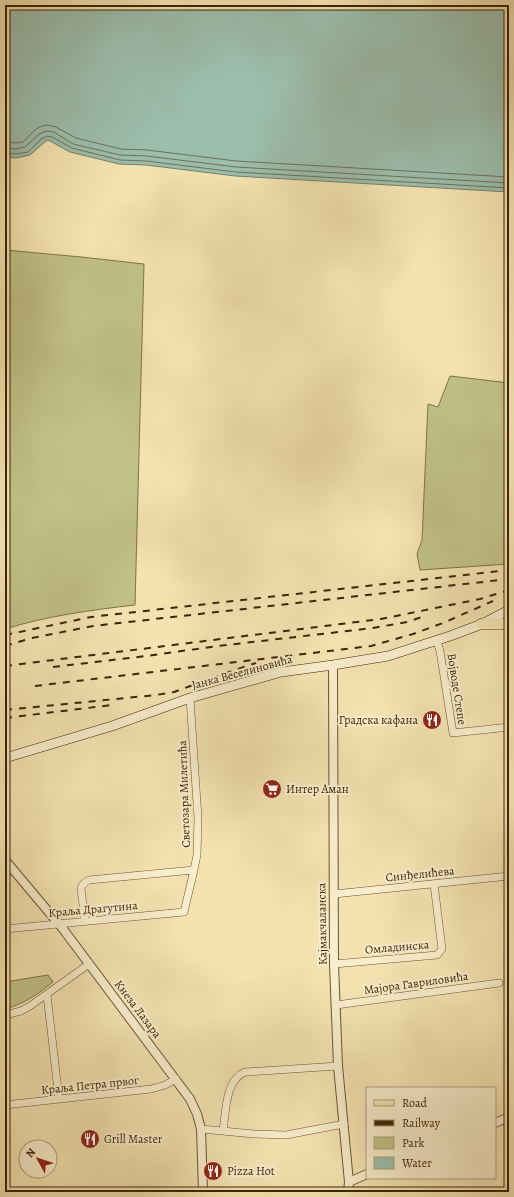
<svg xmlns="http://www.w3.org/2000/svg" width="514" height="1197" font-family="Alegreya,serif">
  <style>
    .green { fill: #c1c288; stroke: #7e7346 }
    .water { fill: #9cbead; stroke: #768069 }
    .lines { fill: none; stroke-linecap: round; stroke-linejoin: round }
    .shore { stroke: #6c7158; stroke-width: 1 }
    .minor-casing { stroke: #6a542f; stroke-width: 8 }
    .tertiary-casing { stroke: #6a542f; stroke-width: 10 }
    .secondary-casing { stroke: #3c2404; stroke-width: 10 }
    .primary-casing { stroke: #3c2404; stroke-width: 12 }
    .minor { stroke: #f8edcc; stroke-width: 7 }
    .tertiary { stroke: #f8edcc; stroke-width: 8 }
    .secondary { stroke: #f8edcc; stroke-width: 9 }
    .primary { stroke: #f4e3b1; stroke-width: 11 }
    .rail { stroke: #3c2404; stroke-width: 2; stroke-dasharray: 7 7; stroke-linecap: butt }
    .labels { text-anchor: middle; stroke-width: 4; stroke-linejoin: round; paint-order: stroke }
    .street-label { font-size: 12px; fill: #3c2404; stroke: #f8edcc }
    .poi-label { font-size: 12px; fill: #3c2404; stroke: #f8edcc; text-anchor: start }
  </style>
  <rect width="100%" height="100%" fill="#f4e3b1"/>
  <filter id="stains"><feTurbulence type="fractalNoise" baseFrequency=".005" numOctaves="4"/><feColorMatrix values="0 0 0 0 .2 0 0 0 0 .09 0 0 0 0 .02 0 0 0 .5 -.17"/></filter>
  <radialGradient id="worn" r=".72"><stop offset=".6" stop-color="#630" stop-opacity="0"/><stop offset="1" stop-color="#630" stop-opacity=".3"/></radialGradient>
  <path class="green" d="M5 250 81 257 144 264 135 605C91 610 47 616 5 629Z
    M450 376 509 383V564L420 570 417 554 422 540 428 404 438 407Z
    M48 975 53 982C38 994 24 1004 5 1009V982Z"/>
  <path class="water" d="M5 5H509V192L235 176 146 165 119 164 70 152 50 141 47 140 30 155 16 158 5 157Z"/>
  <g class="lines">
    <path class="shore" d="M5 142 15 143 23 142 36 129 42 126 48 125 56 127 76 138 121 149 147 150 236 161 509 177
      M5 148 15 149 25 147 38 135 43 132 48 131 54 132 73 144 120 155 147 156 236 167 509 183
      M5 153 16 154 28 152 41 139 47 136 52 137 72 148 120 160 146 161 236 172 509 188"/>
    <g class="minor-casing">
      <path id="minor" d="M437 641 440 651 453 733 509 727
        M334 894 509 876
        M85 921 81 889C82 884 85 882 89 880L194 870
        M5 929 184 912 194 870 197 855 198 818 190 698
        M334 964 437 955 442 949 434 884
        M47 995 59 1099
        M336 1005 499 983
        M5 1015 21 1011 30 1006 89 964
        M5 1105 151 1089 165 1085 176 1079
        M201 1129 254 1134 286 1135 344 1124
        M223 1131C226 1112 225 1080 245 1072L338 1066"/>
    </g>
    <g class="tertiary-casing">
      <path id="tertiary" d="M333 665 334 964 338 1066 349 1182 348 1192
        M5 860 63 929 190 1099 197 1114 201 1129 203 1192
        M495 1123 509 1117
        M349 1182 367 1174"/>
    </g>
    <g class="secondary-casing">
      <path id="secondary" d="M5 758 112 726 190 698 281 672 333 665 388 656 450 636 482 624 509 610"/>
    </g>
    <g class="primary-casing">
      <path id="primary" d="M482 624H509"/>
    </g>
    <use href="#minor" class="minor"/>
    <use href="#tertiary" class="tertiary"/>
    <use href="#secondary" class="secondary"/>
    <use href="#primary" class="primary"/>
    <path class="rail" d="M5 635 91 617 509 570
      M5 646 32 638 93 626 509 579
      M5 666 381 619 480 599 509 590
      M53 667 146 656 218 646 373 628 407 622 425 616
      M35 686 371 646 413 634 443 623 493 601
      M5 710 156 695 174 692 232 671 256 663
      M5 718 112 705"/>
  </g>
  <defs>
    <g id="restaurant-disc" transform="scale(1)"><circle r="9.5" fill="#8f2418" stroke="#f8edcc"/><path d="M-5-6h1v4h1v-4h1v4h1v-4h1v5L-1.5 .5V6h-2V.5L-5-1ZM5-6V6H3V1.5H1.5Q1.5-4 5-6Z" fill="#fff"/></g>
    <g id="supermarket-disc" transform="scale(1)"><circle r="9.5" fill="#8f2418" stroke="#f8edcc"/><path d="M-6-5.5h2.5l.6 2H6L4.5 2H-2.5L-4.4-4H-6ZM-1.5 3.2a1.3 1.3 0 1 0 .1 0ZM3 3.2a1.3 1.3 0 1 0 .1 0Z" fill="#fff"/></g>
  </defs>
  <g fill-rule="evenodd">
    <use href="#restaurant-disc" x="432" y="720"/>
    <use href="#supermarket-disc" x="272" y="789"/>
    <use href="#restaurant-disc" x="90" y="1139"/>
    <use href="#restaurant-disc" x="213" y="1171"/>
  </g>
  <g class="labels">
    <g class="street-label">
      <text transform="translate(242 672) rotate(-15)" y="4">Јанка Веселиновића</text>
      <text transform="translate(457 689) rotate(81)" y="4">Војводе Степе</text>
      <text transform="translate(184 794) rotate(-92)" y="4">Светозара Милетића</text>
      <text transform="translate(420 874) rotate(-6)" y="4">Синђелићева</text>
      <text transform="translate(93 909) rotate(-5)" y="4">Краља Драгутина</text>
      <text transform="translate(322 924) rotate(-91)" y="4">Кајмакчаланска</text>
      <text transform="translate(397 947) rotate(-5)" y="4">Омладинска</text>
      <text transform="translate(416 983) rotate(-8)" y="4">Мајора Гавриловића</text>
      <text transform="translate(138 1009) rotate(53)" y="4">Кнеза Лазара</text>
      <text transform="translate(90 1085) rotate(-6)" y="4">Краља Петра првог</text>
    </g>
    <g class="poi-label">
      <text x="418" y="724" text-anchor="end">Градска кафана</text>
      <text x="286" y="793">Интер Аман</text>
      <text x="104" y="1143">Grill Master</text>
      <text x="227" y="1175">Pizza Hot</text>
    </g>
  </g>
  <rect width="514" height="1197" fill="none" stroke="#f4e3b1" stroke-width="20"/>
  <rect x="6" y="6" width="502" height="1185" fill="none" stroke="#3c2404" stroke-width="2"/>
  <rect x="10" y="10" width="494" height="1177" fill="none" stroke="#3c2404"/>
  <rect x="366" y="1087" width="130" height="92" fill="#f8edcc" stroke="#ad9d7c"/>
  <rect x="374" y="1100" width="20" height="6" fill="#f4e3b1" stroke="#ad9d7c"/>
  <text x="402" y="1107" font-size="12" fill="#3c2404">Road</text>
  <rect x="374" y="1120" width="20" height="6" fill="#3c2404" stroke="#ad9d7c"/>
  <text x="402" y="1127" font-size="12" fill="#3c2404">Railway</text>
  <rect x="374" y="1137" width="20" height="12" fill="#c1c288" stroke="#ad9d7c"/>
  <text x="402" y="1147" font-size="12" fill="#3c2404">Park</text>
  <rect x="374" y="1157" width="20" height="12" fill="#9cbead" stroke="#ad9d7c"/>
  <text x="402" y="1167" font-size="12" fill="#3c2404">Water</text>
  <g transform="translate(38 1159) rotate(310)"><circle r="19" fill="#f8edcc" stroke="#ad9d7c"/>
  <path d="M0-3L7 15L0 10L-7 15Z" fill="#8f2418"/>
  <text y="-6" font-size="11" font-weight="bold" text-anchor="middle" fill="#3c2404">N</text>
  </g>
  <rect width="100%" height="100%" filter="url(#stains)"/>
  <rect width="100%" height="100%" fill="url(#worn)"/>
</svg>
